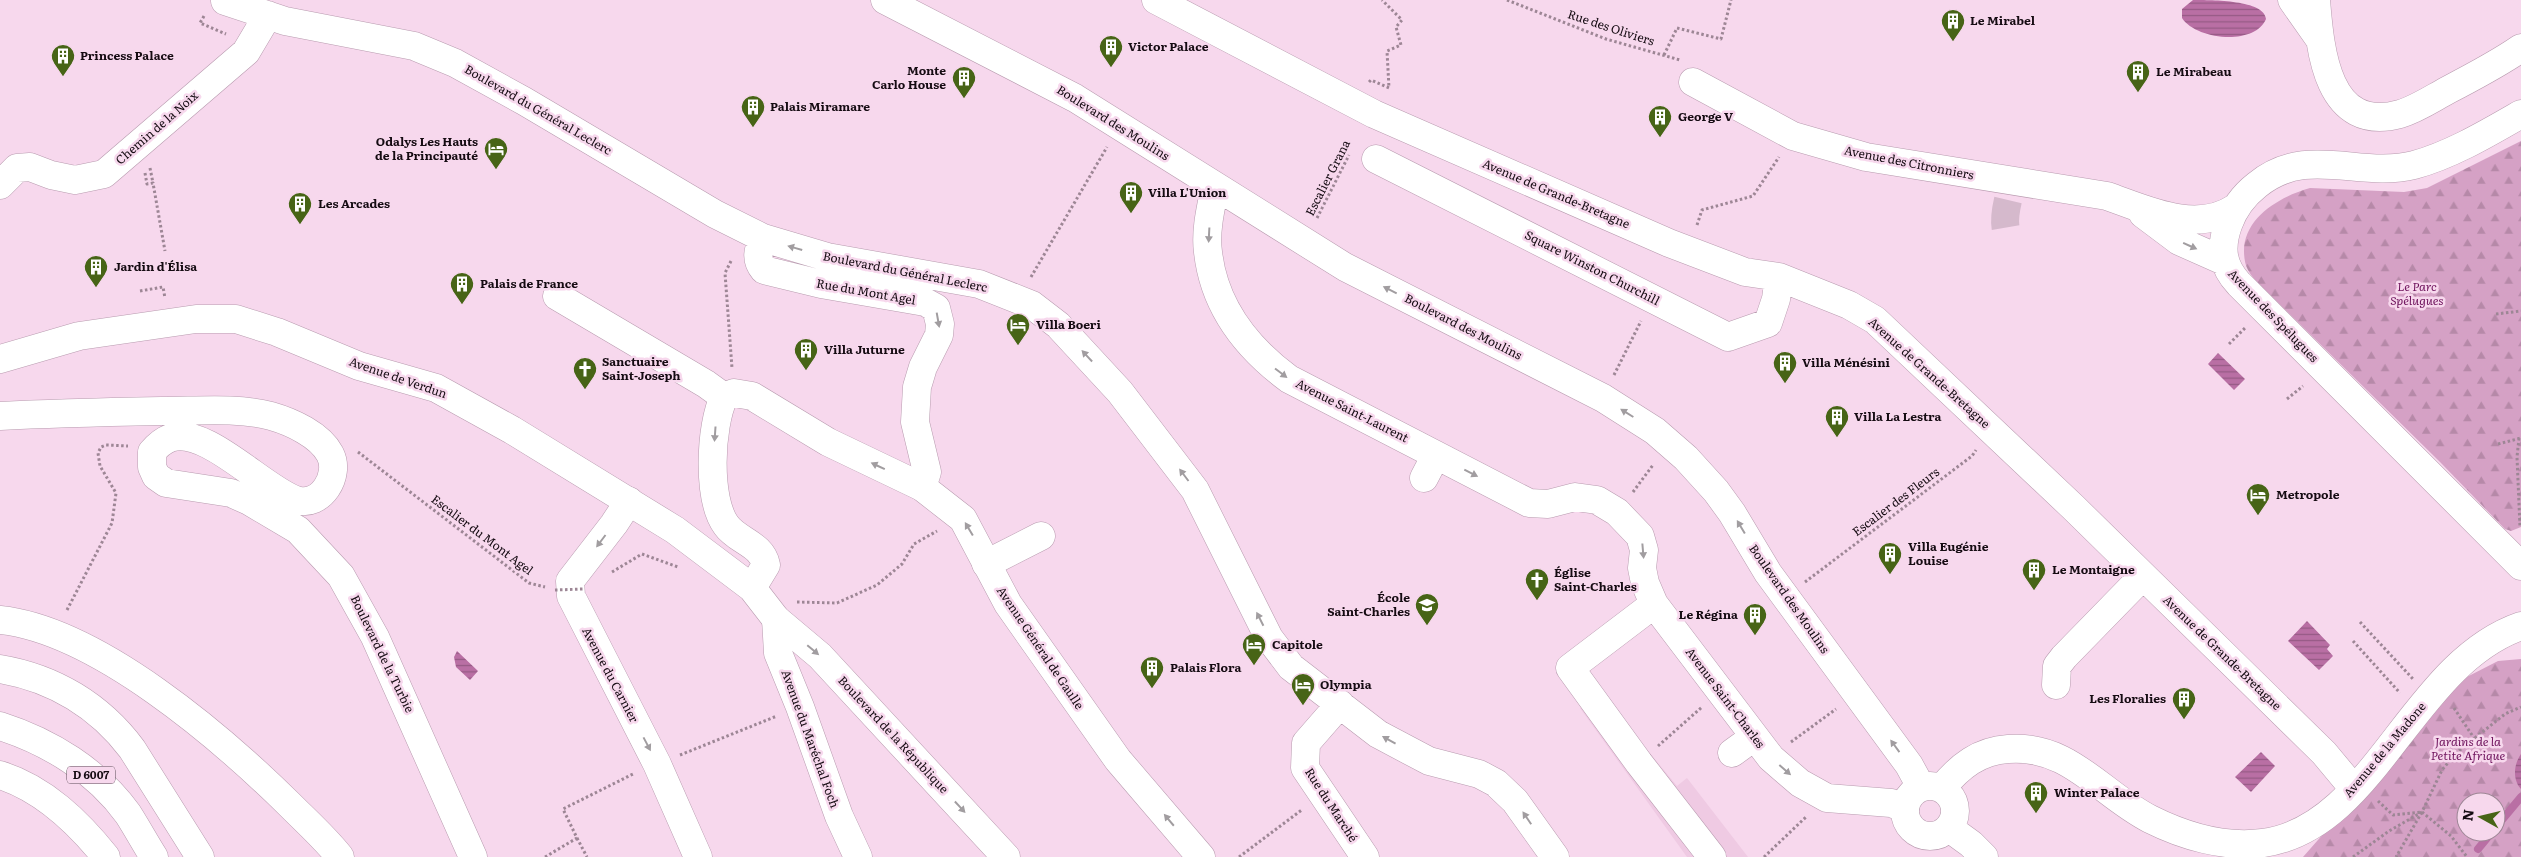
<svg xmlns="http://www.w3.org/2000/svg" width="2521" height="857" font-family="Literata,serif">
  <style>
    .built { fill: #efcae3 }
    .forest { fill: url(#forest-firs); fill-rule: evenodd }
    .water { fill: url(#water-rules) }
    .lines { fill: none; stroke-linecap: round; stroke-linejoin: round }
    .stream { stroke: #b96fa4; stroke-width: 8 }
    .minor-tunnel { stroke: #d5b9cc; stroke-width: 28; stroke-dasharray: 28 14; stroke-linecap: butt }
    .minor-casing { stroke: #b89baf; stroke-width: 29 }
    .major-casing { stroke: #b89baf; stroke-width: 29 }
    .path { stroke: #9d8695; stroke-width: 3; stroke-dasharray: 2.5 2.5; stroke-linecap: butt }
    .minor { stroke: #fff; stroke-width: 28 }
    .major { stroke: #fff; stroke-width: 28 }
    .path-bridge { stroke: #9d8695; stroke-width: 3; stroke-dasharray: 2.5 2.5; stroke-linecap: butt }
    .oneway { fill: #a19da0 }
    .labels { text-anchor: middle; stroke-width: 5; stroke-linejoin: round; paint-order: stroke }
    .shield { fill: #f7d8ed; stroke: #594854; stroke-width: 1 }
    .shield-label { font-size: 11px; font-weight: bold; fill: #150b12 }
    .poi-label { font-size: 12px; font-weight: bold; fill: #150b12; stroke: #f7d8ed; text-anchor: start }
    .street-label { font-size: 12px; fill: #150b12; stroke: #f7d8ed }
    .park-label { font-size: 12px; font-style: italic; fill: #6e125c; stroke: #f7d8ed }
  </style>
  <defs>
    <pattern id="forest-firs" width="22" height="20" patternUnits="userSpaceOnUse" patternTransform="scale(1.25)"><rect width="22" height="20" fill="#d5a1c5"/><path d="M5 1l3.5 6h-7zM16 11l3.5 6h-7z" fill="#b689a8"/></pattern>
    <pattern id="water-rules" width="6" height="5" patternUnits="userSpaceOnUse" patternTransform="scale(1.25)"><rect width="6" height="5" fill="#b96fa4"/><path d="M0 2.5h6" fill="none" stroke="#955984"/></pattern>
  </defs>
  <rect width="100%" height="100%" fill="#f7d8ed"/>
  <path class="built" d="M1600 693 1677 786 1687 778 1748 857H1687L1580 708Z"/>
  <path class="forest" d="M2521 141V527L2511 531 2505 529 2440 462 2260 285C2256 281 2251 276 2248 270 2245 265 2244 257 2244 251 2244 217 2281 196 2310 188L2404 192 2427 188Z
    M2521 659V857H2303L2457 682 2498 661ZM2466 802H2496V832H2466Z"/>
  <path class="water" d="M2193 0C2212 0 2265 0 2266 19 2255 46 2196 40 2182 18V9Z
    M2218 353 2245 379 2234 390 2208 364Z
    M2307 621 2330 645 2327 649 2333 656 2319 670 2288 641Z
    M457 651 478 671 470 680 456 667 454 657Z
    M2261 752 2275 766 2251 792 2235 777Z
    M2521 754V789C2512 779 2514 764 2521 754Z"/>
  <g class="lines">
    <path class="stream" d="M2496 827 2521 797
      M2478 849 2492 832"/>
    <path class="minor-tunnel" d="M2008 200C2005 213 2003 224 2008 236"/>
    <g class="minor-casing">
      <path id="minor" d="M885 0 1075 98 1345 267 1603 398 1655 431 1686 458 1716 491 1732 513 1768 573 1909 765 1921 787
        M1156 0 1374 114 1669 243 1745 272 1779 277 1849 305 1875 320 2074 508 2324 753 2354 789
        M2292 0 2318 37
        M2316 0C2320 50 2327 134 2400 114 2417 109 2433 98 2448 90 2473 77 2498 64 2521 48
        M225 1 285 21 414 46 455 63 524 101 715 214 763 238 827 257 979 284 1032 305 1058 325 1120 392 1195 490 1269 638 1291 667 1378 734 1429 761 1479 774 1496 783 1515 801 1555 857
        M1693 82 1793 136 1866 157 2107 196C2147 210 2196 234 2235 208
        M2521 114C2488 133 2451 155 2414 165 2359 179 2307 144 2257 185 2243 196 2234 208 2228 225 2220 248 2222 266 2239 284L2521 566
        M1376 159 1728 337 1768 323 1776 299 1779 277
        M0 185 17 168 30 167 51 175 75 180 104 174 246 52 268 15
        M1215 187C1211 207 1205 231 1208 252 1214 306 1247 348 1289 379L1529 503 1548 504 1575 497 1597 500 1617 512 1640 536 1644 550 1642 568 1645 583 1654 604 1771 758 1800 783 1827 798 1891 803 1905 808
        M2143 214 2179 241 2224 261
        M763 238C758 250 755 259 764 270L821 284 925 302 936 308 940 324 939 335 923 367 917 387 915 422 927 472 922 487
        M557 296 706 384 724 397
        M1424 478 1436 455
        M629 501 614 524 570 581 571 596 657 764 698 857
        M986 564 1041 536
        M1645 611 1570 668 1639 763 1712 857
        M776 619 778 653 800 707 839 816 858 857
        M2056 685 2057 666 2064 657 2143 576
        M1340 704 1306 743 1305 768 1365 857
        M1732 753 1754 737
        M0 775C44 789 78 822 106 857
        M1942 788C1960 766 1979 751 2008 749 2069 744 2101 794 2150 819 2184 836 2225 848 2263 843 2375 828 2411 664 2521 626"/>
    </g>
    <g class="major-casing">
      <path id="major" d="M0 359 79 336 196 319H236L277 332 359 366 436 388 512 430 675 530 752 588 776 619 820 656 1006 857
        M0 416C54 413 108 412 162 411 198 411 237 407 271 416 292 422 320 435 330 454 341 475 321 508 296 500 263 489 205 425 170 438 162 441 157 446 152 452V467L156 476 166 483 231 493 249 501 298 530 341 576 375 637 473 857
        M752 588 766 565C762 544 737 541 726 525 707 499 710 426 724 397L734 393 752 396 828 442 922 487 963 519 1008 604 1118 760 1201 857
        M0 620C97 630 222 738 290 805 307 822 325 838 340 857
        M0 669C54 678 100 706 132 749L200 857
        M0 726C50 742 97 771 128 814 137 828 145 843 154 857
        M1905 811a25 25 0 1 1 50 0a25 25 0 1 1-50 0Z
        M1949 828 1971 844 1984 857"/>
    </g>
    <path class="path" d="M1507 0 1606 39 1680 60
      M204 16 200 23 226 34
      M1664 55 1677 28 1721 39 1731 0
      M1369 82 1371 80 1389 88 1387 51 1401 45 1396 27 1402 20 1382 0
      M150 168 153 183
      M145 173 147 184 153 183 165 251
      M1317 218 1349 155
      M1697 225 1702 210 1753 196 1779 157
      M731 261 725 273 732 368
      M1031 277 1107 147
      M140 291 163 287 165 298
      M2496 314 2521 311
      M2229 344 2245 328
      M1614 375 1641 321
      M2287 399 2303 386
      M2519 438 2517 457 2520 527
      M2498 444 2521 438
      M358 452 529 583 545 587
      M1633 492 1653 465
      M612 572 642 554 678 567
      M1805 582 1972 456 1976 450
      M797 602 837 603 877 585 902 564 914 544 937 531
      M67 610 112 523 116 493 100 466 98 453 101 447 106 445 128 446
      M2360 622 2413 679
      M2353 641 2400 693
      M2454 708 2474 738
      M1791 742 1836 709
      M1658 746 1702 707
      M680 755 777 716
      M2378 801 2393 815 2422 812 2396 857
      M2422 812 2451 836 2467 857
      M577 838 587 857
      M545 857 577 838 563 809 633 774
      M1239 857 1303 809
      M1764 857 1807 816
      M2353 857 2389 831 2422 812 2442 770 2456 753 2505 714 2521 707"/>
    <use href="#minor" class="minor"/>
    <use href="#major" class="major"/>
    <path class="path-bridge" d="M555 590 583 589"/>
  </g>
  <defs><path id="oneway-solid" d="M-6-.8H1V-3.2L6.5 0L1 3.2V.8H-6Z" transform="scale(1.25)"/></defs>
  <g class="oneway">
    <use href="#oneway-solid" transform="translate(1209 235) rotate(93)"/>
    <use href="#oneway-solid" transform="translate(2190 246) rotate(24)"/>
    <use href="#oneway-solid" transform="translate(795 248) rotate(-164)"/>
    <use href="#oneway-solid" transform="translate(1390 290) rotate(-153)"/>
    <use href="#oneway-solid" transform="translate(938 320) rotate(80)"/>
    <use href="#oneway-solid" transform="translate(1087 356) rotate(-133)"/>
    <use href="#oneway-solid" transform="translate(1281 373) rotate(37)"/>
    <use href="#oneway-solid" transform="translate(1627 413) rotate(-148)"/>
    <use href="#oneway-solid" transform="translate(715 434) rotate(94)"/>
    <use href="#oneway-solid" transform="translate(878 466) rotate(-155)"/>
    <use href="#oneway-solid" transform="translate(1471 473) rotate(27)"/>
    <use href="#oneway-solid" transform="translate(1184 475) rotate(-127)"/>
    <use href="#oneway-solid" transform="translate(1741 527) rotate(-121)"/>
    <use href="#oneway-solid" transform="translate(969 529) rotate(-121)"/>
    <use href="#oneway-solid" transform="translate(601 541) rotate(127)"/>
    <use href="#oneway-solid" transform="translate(1643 551) rotate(85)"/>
    <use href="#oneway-solid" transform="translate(1260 619) rotate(-117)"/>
    <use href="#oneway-solid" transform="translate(813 650) rotate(40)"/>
    <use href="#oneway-solid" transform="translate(1389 740) rotate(-151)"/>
    <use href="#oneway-solid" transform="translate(647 744) rotate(62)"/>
    <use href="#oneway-solid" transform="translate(1895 746) rotate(-126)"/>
    <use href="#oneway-solid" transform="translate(1785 770) rotate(41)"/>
    <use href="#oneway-solid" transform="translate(960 807) rotate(47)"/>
    <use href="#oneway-solid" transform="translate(1527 818) rotate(-124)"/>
    <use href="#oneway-solid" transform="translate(1169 820) rotate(-130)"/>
  </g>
  <defs>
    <g id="building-pin" transform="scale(1.25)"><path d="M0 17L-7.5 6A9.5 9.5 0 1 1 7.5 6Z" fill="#476416" stroke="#f7d8ed"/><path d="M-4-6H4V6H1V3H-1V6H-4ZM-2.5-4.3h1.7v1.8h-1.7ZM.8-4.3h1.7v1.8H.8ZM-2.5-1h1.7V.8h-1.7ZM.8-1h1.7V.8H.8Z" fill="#fff"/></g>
    <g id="hotel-pin" transform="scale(1.25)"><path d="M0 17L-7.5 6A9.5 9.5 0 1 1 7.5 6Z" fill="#476416" stroke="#f7d8ed"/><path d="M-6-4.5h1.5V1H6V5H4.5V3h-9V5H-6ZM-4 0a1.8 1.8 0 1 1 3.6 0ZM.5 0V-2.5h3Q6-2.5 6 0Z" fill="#fff"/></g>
    <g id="church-pin" transform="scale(1.25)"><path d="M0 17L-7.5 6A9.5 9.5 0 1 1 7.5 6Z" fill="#476416" stroke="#f7d8ed"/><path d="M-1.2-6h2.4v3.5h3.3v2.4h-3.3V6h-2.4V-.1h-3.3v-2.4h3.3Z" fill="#fff"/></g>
    <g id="school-pin" transform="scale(1.25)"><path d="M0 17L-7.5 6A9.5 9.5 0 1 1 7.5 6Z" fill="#476416" stroke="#f7d8ed"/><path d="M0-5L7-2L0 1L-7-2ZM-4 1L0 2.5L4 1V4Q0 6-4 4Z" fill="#fff"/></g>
  </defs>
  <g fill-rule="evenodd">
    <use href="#building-pin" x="1953" y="21"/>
    <use href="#building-pin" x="1111" y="47"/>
    <use href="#building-pin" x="63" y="56"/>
    <use href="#building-pin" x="2138" y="72"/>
    <use href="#building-pin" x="964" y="78"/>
    <use href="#building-pin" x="753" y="107"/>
    <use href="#building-pin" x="1660" y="117"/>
    <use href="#hotel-pin" x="496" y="149"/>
    <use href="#building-pin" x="1131" y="193"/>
    <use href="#building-pin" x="300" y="204"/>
    <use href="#building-pin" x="96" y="267"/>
    <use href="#building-pin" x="462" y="284"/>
    <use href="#hotel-pin" x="1018" y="325"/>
    <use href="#building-pin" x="806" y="350"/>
    <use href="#building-pin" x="1785" y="363"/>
    <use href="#church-pin" x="585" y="369"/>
    <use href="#building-pin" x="1837" y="417"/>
    <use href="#hotel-pin" x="2258" y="495"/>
    <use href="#building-pin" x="1890" y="554"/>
    <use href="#building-pin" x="2034" y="570"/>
    <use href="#church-pin" x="1537" y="580"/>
    <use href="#school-pin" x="1427" y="605"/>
    <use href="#building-pin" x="1755" y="615"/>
    <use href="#hotel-pin" x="1254" y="645"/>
    <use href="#building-pin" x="1152" y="668"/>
    <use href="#hotel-pin" x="1303" y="685"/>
    <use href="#building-pin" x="2184" y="699"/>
    <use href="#building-pin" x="2036" y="793"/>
  </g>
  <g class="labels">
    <rect class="shield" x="67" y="766.5" width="48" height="17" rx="4"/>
    <g class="shield-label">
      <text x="91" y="779">D 6007</text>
    </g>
    <g class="poi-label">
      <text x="1970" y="25">Le Mirabel</text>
      <text x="1128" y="51">Victor Palace</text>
      <text x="80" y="60">Princess Palace</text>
      <text x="946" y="75" text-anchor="end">Monte<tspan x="946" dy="14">Carlo House</tspan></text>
      <text x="2156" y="76">Le Mirabeau</text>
      <text x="770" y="111">Palais Miramare</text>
      <text x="1678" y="121">George V</text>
      <text x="478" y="146" text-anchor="end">Odalys Les Hauts<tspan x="478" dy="14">de la Principauté</tspan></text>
      <text x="1148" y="197">Villa L'Union</text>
      <text x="318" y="208">Les Arcades</text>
      <text x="114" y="271">Jardin d'Élisa</text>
      <text x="480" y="288">Palais de France</text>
      <text x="1036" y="329">Villa Boeri</text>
      <text x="824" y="354">Villa Juturne</text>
      <text x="602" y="366">Sanctuaire<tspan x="602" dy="14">Saint-Joseph</tspan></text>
      <text x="1802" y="367">Villa Ménésini</text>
      <text x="1854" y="421">Villa La Lestra</text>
      <text x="2276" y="499">Metropole</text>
      <text x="1908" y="551">Villa Eugénie<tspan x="1908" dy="14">Louise</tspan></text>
      <text x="2052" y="574">Le Montaigne</text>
      <text x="1554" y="577">Église<tspan x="1554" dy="14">Saint-Charles</tspan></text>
      <text x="1410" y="602" text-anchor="end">École<tspan x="1410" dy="14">Saint-Charles</tspan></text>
      <text x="1738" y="619" text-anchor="end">Le Régina</text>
      <text x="1272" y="649">Capitole</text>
      <text x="1170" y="672">Palais Flora</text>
      <text x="1320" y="689">Olympia</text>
      <text x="2166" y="703" text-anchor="end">Les Floralies</text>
      <text x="2054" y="797">Winter Palace</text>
    </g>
    <g class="street-label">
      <text transform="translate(1611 28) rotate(18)" y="4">Rue des Oliviers</text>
      <text transform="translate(538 110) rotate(30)" y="4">Boulevard du Général Leclerc</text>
      <text transform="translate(1113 123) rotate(32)" y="4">Boulevard des Moulins</text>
      <text transform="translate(157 128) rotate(-41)" y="4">Chemin de la Noix</text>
      <text transform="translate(1909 163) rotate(11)" y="4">Avenue des Citronniers</text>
      <text transform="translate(1328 178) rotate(-63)" y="4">Escalier Grana</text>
      <text transform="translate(1556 194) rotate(23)" y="4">Avenue de Grande-Bretagne</text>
      <text transform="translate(1592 268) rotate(27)" y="4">Square Winston Churchill</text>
      <text transform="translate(905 272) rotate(11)" y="4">Boulevard du Général Leclerc</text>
      <text transform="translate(866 292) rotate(10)" y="4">Rue du Mont Agel</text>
      <text transform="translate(2273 316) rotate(46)" y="4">Avenue des Spélugues</text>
      <text transform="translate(1463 327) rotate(27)" y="4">Boulevard des Moulins</text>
      <text transform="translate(1929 373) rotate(42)" y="4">Avenue de Grande-Bretagne</text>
      <text transform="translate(398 378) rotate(19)" y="4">Avenue de Verdun</text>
      <text transform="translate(1352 411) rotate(27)" y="4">Avenue Saint-Laurent</text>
      <text transform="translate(1896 502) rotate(-37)" y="4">Escalier des Fleurs</text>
      <text transform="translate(482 535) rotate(37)" y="4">Escalier du Mont Agel</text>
      <text transform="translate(1789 599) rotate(55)" y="4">Boulevard des Moulins</text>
      <text transform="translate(1040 648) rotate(56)" y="4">Avenue Général de Gaulle</text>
      <text transform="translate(2222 653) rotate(44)" y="4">Avenue de Grande-Bretagne</text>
      <text transform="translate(382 654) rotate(64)" y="4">Boulevard de la Turbie</text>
      <text transform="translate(610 675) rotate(62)" y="4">Avenue du Carnier</text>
      <text transform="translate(1725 698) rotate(53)" y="4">Avenue Saint-Charles</text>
      <text transform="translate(893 735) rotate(47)" y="4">Boulevard de la République</text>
      <text transform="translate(810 739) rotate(70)" y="4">Avenue du Maréchal Foch</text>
      <text transform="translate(2385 750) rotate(-50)" y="4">Avenue de la Madone</text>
      <text transform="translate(1331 805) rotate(57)" y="4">Rue du Marché</text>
    </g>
    <g class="park-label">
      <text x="2417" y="291">Le Parc<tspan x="2417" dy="14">Spélugues</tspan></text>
      <text x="2468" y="746">Jardins de la<tspan x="2468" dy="14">Petite Afrique</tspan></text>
    </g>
  </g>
  <g transform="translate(2481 817) rotate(278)"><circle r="24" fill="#f7d8ed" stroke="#9d8695"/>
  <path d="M0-4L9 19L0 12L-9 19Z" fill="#476416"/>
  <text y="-8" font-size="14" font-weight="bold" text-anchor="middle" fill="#150b12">N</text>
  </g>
</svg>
